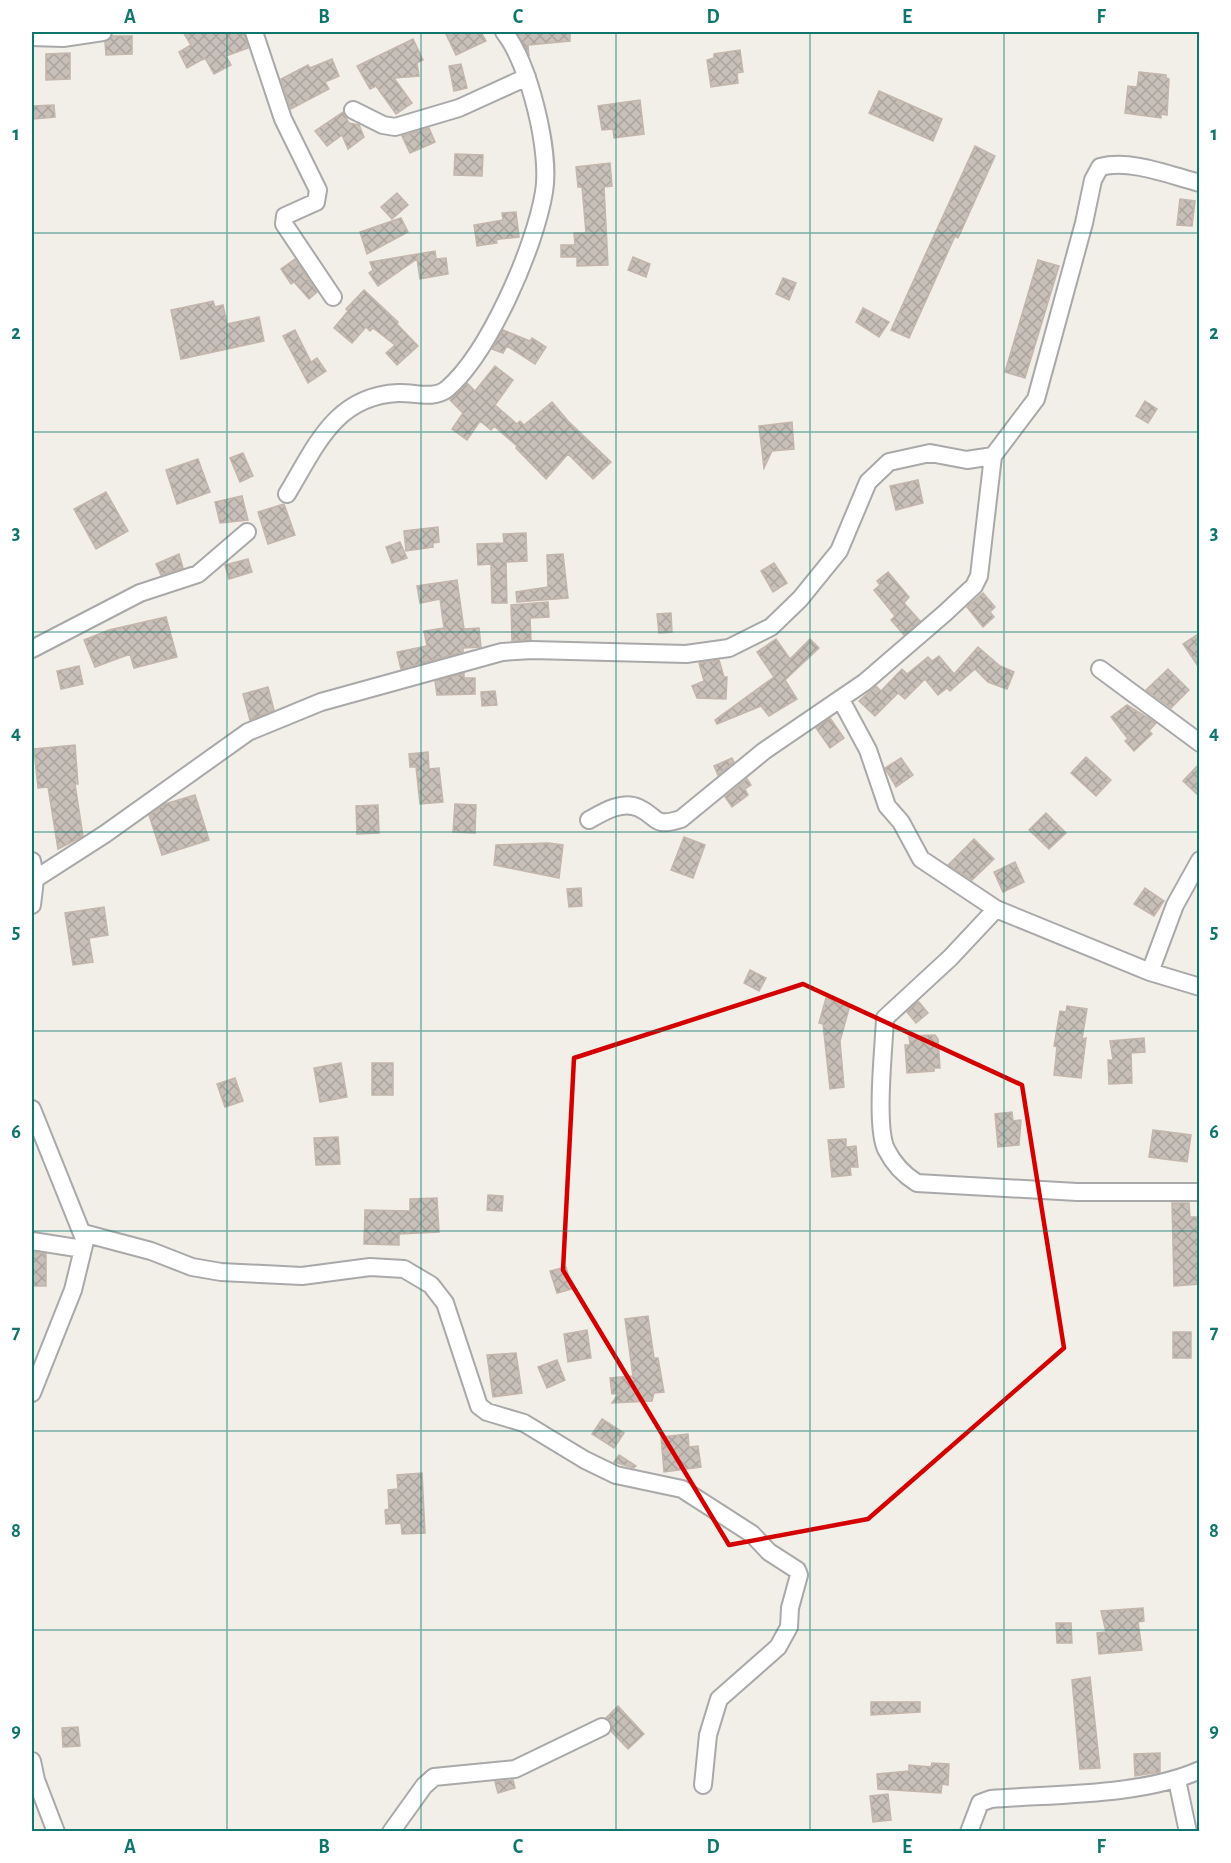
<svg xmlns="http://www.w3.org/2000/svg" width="1231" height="1863" font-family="'Alegreya Sans',sans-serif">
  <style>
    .building { fill: url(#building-cross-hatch); stroke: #c4b6ab; stroke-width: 1.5 }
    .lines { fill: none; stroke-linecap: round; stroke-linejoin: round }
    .minor-casing { stroke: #a9a9a9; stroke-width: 20 }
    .minor { stroke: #fff; stroke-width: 16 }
    .marked { fill: none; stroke: #d40000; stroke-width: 4.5; stroke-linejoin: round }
    .grid { fill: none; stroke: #0f766e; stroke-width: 1.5; stroke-opacity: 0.55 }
    .neatline { fill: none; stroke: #0f766e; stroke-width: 2 }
    .grid-label { font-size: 20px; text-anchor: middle; font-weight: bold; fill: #0f766e }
  </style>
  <defs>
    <pattern id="building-cross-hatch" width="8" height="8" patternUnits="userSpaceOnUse" patternTransform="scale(1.5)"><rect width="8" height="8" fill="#c7bfb8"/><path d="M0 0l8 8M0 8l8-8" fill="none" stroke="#aba49e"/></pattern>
  </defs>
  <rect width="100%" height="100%" fill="#f2efe9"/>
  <path class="building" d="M183 32H244L248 48 226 56 231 65 214 74 205 58 187 68 179 52 191 45Z
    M445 32H481L486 41 456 55Z
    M516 32H570V41L528 45 529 56Z
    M112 36H132V54L106 55 105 42Z
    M413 39 423 60 417 63 419 76 394 78 412 103 396 114 376 86 370 89 357 66Z
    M740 50 743 72 737 73 738 83 711 87 707 60 714 58V54Z
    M70 53V79L46 80V54Z
    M332 59 339 76 325 82 329 89 291 109 281 79 308 65 310 68Z
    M461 64 467 88 454 91 449 66Z
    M1139 72 1166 75V78L1169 79 1167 115 1161 114V118L1125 113 1128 86 1137 87Z
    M879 91 942 119 933 141 869 113Z
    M640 100 644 134 614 138 613 129 602 130 598 106Z
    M54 105 55 117 34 119 33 106Z
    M343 112 349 123 359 125 364 137 348 149 342 135 327 146 315 131Z
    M429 128 435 142 410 153 402 136Z
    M975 146 995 156 958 238 955 236 909 338 891 330Z
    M455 154 483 155 482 176 454 175Z
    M610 163 612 186 604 187 608 265 577 266V257H561V245H575L574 233H586L582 187H578L576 167Z
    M397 193 408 205 392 219 381 207Z
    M1180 199 1195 201 1192 226 1177 225Z
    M516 212 519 237 500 239 496 240 497 243 477 246 474 225 503 220 502 213Z
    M401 218 408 232 367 254 360 232Z
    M435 251 436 259 446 258 448 274 420 279 417 259 378 286 369 273 373 270 370 262Z
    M633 257 650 264 646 277 628 270Z
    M295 259 317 292 309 299 294 282 291 284 281 269Z
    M1038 260 1059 266 1025 378 1005 372Z
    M783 278 796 283 789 300 776 294Z
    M364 290 398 322 397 324 418 346 397 365 386 353 395 345 373 328 370 331 366 327 352 343 334 328 348 311 346 309Z
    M213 301 215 307 223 305 227 324 259 317 264 341 181 359 171 310Z
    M863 308 889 322 879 337 856 322Z
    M295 330 311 362 317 358 326 371 308 383 283 336Z
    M503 330 530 341 532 338 546 347 535 364 507 346 503 353 492 349Z
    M495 366 513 380 495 405 517 424 520 421 524 425 552 402 568 421 611 462 593 479 568 454 546 479 516 448 517 446 494 426 491 430 480 421 467 440 452 429 463 413 450 400 467 383 475 391Z
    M1145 401 1157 409 1148 423 1136 416Z
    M792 422 794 449 772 451 764 468 759 426Z
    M243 453 253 476 240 482 230 458Z
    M198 459 210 492 177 504 166 470Z
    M918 480 923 503 896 510 890 486Z
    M106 492 128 531 96 549 74 509Z
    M242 496 248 520 220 523 215 502Z
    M284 504 295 535 268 544 258 512Z
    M438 527 439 542 433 543V547L406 551 404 531Z
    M526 533 527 561 506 562 507 603H492L491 564 478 565 477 544 504 543 503 534Z
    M400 542 407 558 392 563 386 547Z
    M179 554 183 568 161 575 156 564Z
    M563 554 568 598 517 602 516 592 548 587 547 555Z
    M248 559 252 572 229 579 225 565Z
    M774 563 787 583 773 592 761 571Z
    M888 572 909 597 904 603 920 621 904 635 891 620 895 616 874 590 880 585 877 581Z
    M457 580 464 629 479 628 481 647 463 648V652L401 669 397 652 427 646 424 631 444 628 440 599 420 603 417 586Z
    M983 593 995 607 990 612 994 617 983 627 967 607Z
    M548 602 549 617 530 618 531 640 512 641 511 605Z
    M671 613 672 632 659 633 657 614Z
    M166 617 177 657 134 668 130 654 95 667 84 640 109 630Z
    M1200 633V669L1183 644Z
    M776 639 790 659 810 639 819 648 785 680 797 699 769 716 761 706 717 724 715 720 774 677 757 652Z
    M978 647 1000 666 1014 672 1007 689 988 682 975 669 950 691 947 688 938 695 925 679 905 699 898 693 875 716 859 701 876 686 881 691 902 669 907 674 928 657 932 661 939 656 954 674Z
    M719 660 724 677H727L726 699 697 698 692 686 704 681 699 663Z
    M79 666 83 684 61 689 57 671Z
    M1168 669 1189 690 1171 708 1146 690Z
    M464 673V678H475V694L437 695 435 681Z
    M268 687 274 710 250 720 243 694Z
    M495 691 497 705 482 706 481 692Z
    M1127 705 1156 723 1149 731 1152 734 1134 751 1125 741 1128 739 1111 717Z
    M830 718 844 738 830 748 816 728Z
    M75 745 78 784H75L83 836 58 849 48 787 38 788 34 749Z
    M428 752 429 769 439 768 443 802 420 804 416 767H410L409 754Z
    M1086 757 1111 780 1096 796 1071 773Z
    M732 758 734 762 718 775 714 766Z
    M901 758 913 775 896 787 885 768Z
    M1200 763V797L1183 781Z
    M747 779 751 785 745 789 748 795 732 807 725 797Z
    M195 795 209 840 162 855 149 815 165 804Z
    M455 804 476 805 475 833 453 832Z
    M378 805 379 833 357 834 356 806Z
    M1046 813 1066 833 1049 849 1029 830Z
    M684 837 705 845 693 878 671 870Z
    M974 839 994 859 972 880 948 865Z
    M548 843 563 845 559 878 494 865 496 845Z
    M1015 862 1024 882 1003 892 994 872Z
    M581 888 582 906 569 907 567 889Z
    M1145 888 1164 901 1154 916 1134 904Z
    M104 907 108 935 89 938 93 962 73 965 65 913Z
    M750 970 766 978 759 991 744 983Z
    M826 998 850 1005 840 1041 844 1087 830 1089 823 1024 819 1023Z
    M918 1001 928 1013 916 1023 907 1012Z
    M1067 1006 1087 1009 1082 1039 1086 1038 1081 1078 1054 1075 1057 1047 1054 1046 1060 1011 1066 1012Z
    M935 1035 938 1039 940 1068H934V1071L907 1073 905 1045H910L909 1036Z
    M1144 1038 1145 1052 1131 1053 1132 1083 1109 1084 1108 1060H1113L1110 1041Z
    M341 1063 347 1097 320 1102 314 1068Z
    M372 1063H393V1095H372Z
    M235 1078 243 1101 225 1107 217 1084Z
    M1012 1112 1013 1121 1021 1120 1019 1145 998 1147 995 1114Z
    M1153 1130 1191 1135 1187 1162 1149 1157Z
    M338 1137 340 1164 316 1165 314 1138Z
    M846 1139V1147L856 1146 858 1167H850L851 1175 832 1177 828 1140Z
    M488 1195 503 1196 502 1211 487 1210Z
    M437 1198 439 1232 399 1234V1245L364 1244 365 1210 410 1211V1199Z
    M1172 1203H1189L1190 1217H1197L1200 1284 1174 1286Z
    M32 1252 46 1254V1286H32Z
    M566 1267 572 1289 557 1293 550 1271Z
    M648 1316 654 1358H658L664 1392 654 1393 652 1401 612 1403 619 1393 612 1394 610 1378 633 1376 625 1319Z
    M587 1330 591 1358 568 1362 564 1334Z
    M1173 1332H1191V1358H1173Z
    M516 1353 522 1393 493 1397 487 1355Z
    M557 1360 565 1380 547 1388 538 1367Z
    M602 1419 624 1433 614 1448 592 1434Z
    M688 1434 689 1447 698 1446 701 1467 664 1472 661 1437Z
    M619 1455 636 1466 634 1468 614 1462Z
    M422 1473 425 1533 402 1534 401 1523 386 1524 385 1510 389 1509 388 1490 398 1489 397 1475Z
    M1143 1608 1144 1621 1138 1622 1142 1650 1099 1654 1097 1633 1106 1632 1101 1611Z
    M1056 1623H1071L1072 1643H1057Z
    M1090 1677 1100 1768 1080 1769 1072 1680Z
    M871 1702H920V1712L871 1715Z
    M618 1706 644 1734 628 1749 611 1731 612 1723 606 1718Z
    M78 1727 80 1746 63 1747 62 1728Z
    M1160 1753V1772L1135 1776 1134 1754Z
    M932 1763 949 1764 948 1785 942 1784 941 1793 878 1789 877 1774 909 1771V1765L931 1767Z
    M513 1780 515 1788 498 1793 495 1782Z
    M888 1794 891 1820 873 1822 870 1796Z"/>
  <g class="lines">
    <g class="minor-casing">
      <path id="minor" d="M254 32 283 119 318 190 316 202 285 216 284 224 333 297
        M32 37 63 38 103 32
        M353 110 383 125 395 127 459 108 527 77
        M287 494C316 446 335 396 398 393 414 392 433 400 447 389 489 353 535 247 544 192 551 152 529 63 504 32
        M32 649 140 593 198 574 247 532
        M1100 669 1200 743
        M841 700 868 750 887 806 901 822 921 859 996 909 1150 972 1200 987
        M589 820C603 812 622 800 639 808 659 817 652 828 681 819L764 751 865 682 945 613 974 586 979 576 993 456
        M32 861 35 879 32 905
        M35 879 105 834 248 732 321 702 502 652 532 650 686 654 729 648 771 627 800 599 839 551 868 482 889 462 930 453 967 460 993 456 1036 399 1084 223 1093 180 1100 167C1131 159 1169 175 1200 183
        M996 909 950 958 885 1018C884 1047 875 1125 886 1149 893 1163 904 1175 917 1183L1077 1192H1200
        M1150 972 1175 905 1200 860
        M32 1109 85 1241 73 1290 32 1393
        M83 1233 151 1251 192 1267 221 1272 302 1276 370 1267 404 1269 431 1285 445 1303 479 1406 487 1412 524 1423 585 1460 616 1475 682 1489 752 1534 769 1552 797 1570 799 1575 790 1608 789 1627 778 1647 719 1699 708 1735 703 1785
        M32 1241 83 1249
        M32 1761 36 1780 56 1832
        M1177 1780 1188 1832
        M391 1832 424 1786 434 1777 515 1769 602 1727
        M969 1832 980 1803 991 1799C1054 1794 1142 1796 1200 1770"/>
    </g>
    <use href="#minor" class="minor"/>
  </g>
  <path class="marked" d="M803 984 1022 1085 1064 1348 868 1519 729 1545 563 1270 574 1058Z"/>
  <path class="grid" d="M227 32V1832M421 32V1832M616 32V1832M810 32V1832M1004 32V1832M32 233H1200M32 432H1200M32 632H1200M32 832H1200M32 1031H1200M32 1231H1200M32 1431H1200M32 1630H1200"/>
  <rect width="1231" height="1863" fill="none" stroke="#ffffff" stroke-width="66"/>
  <rect x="33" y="33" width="1165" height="1797" class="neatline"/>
  <g class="grid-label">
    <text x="130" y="23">A</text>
    <text x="324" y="23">B</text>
    <text x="518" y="23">C</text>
    <text x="713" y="23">D</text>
    <text x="907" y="23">E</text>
    <text x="1101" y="23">F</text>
    <text x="16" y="140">1</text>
    <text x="1214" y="140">1</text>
    <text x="16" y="339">2</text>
    <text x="1214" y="339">2</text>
    <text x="16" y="539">3</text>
    <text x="1214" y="539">3</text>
    <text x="16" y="739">4</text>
    <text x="1214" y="739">4</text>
    <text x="16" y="938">5</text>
    <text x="1214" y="938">5</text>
    <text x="16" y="1138">6</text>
    <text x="1214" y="1138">6</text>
    <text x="16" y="1338">7</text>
    <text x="1214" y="1338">7</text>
    <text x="16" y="1537">8</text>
    <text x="1214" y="1537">8</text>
    <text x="16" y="1737">9</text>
    <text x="1214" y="1737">9</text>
    <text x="130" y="1853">A</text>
    <text x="324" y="1853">B</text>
    <text x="518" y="1853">C</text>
    <text x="713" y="1853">D</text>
    <text x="907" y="1853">E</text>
    <text x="1101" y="1853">F</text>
  </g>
</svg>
